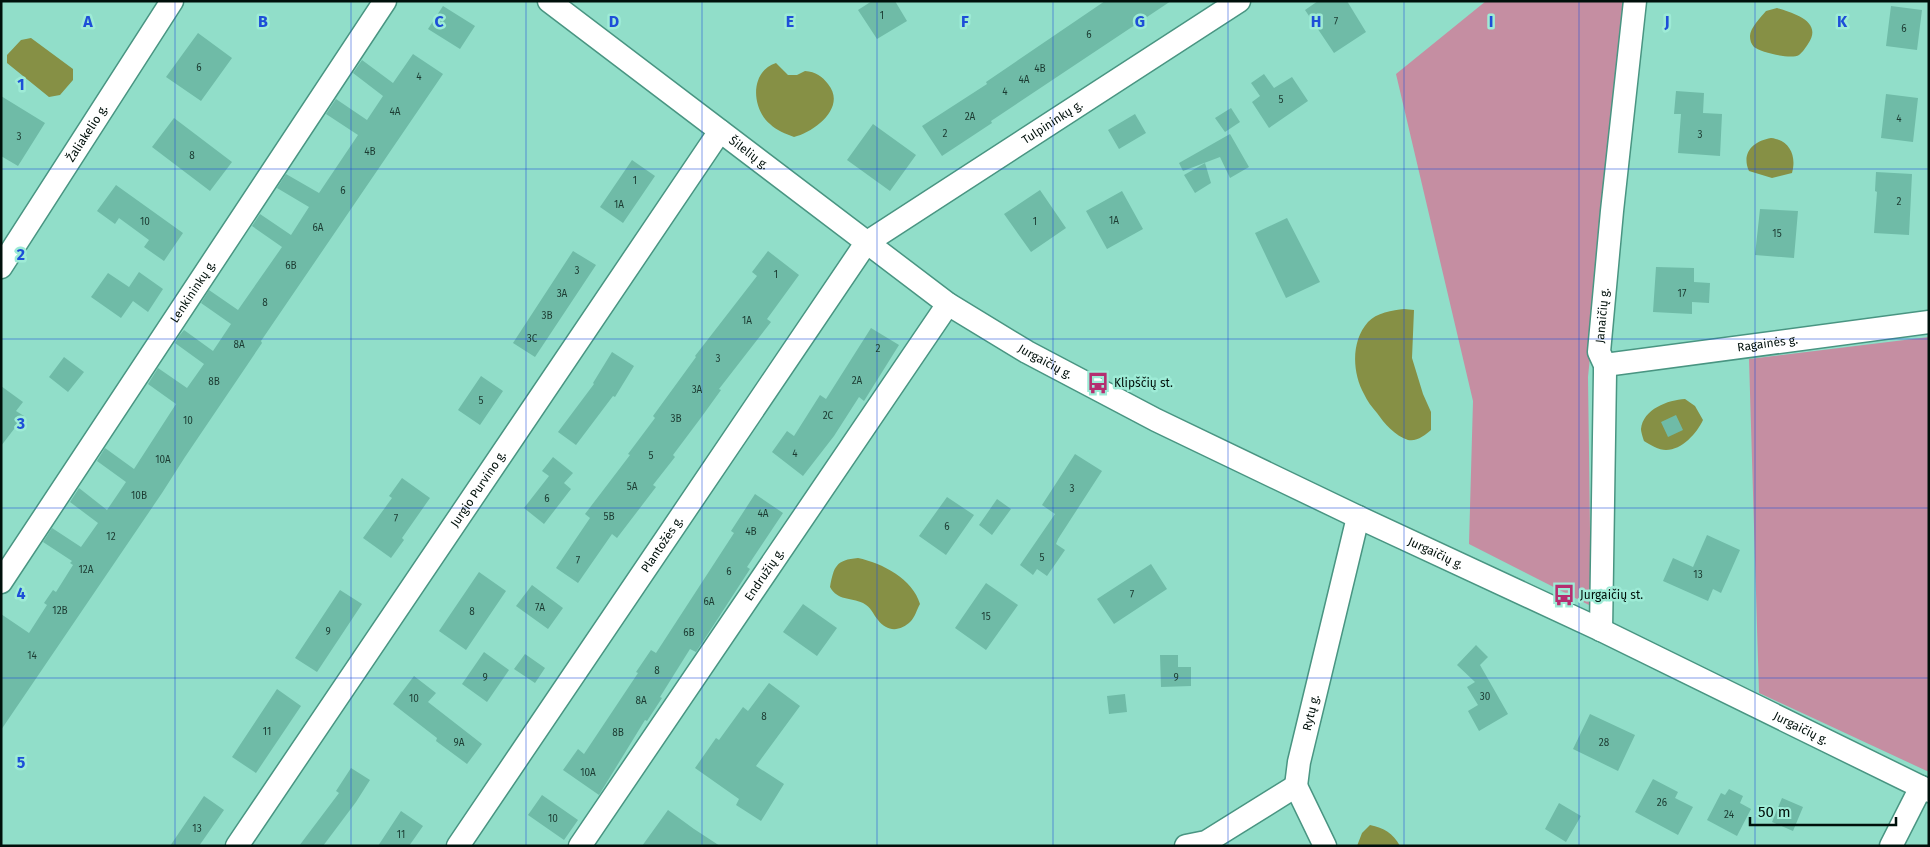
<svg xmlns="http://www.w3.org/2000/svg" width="1930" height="847" font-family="'Fira Sans',sans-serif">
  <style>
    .green { fill: #c58ea2 }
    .water { fill: #869045 }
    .building { fill: #6fbba7 }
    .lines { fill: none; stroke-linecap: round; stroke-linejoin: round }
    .street-casing { stroke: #499582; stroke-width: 25 }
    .street { stroke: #fff; stroke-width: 22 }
    .grid { fill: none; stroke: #1d4ed8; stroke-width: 1; stroke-opacity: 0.55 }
    .labels { text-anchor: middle; stroke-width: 5; stroke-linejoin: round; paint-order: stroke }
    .number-label { font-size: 10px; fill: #1c3b32 }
    .street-label { font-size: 12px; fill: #00100b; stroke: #9eebd6 }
    .poi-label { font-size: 12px; fill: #00100b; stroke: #9eebd6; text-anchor: start }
    .grid-label { font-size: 16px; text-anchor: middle; font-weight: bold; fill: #1d4ed8; stroke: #9eebd6; stroke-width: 5; stroke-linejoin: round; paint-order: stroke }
  </style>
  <rect width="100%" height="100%" fill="#91dec9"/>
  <path class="green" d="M1486 1H1626L1588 377 1591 606 1469 544 1473 401 1396 74Z
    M1929 337V772L1759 693 1749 359Z"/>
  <path class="water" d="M1777 8C1792 13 1824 21 1808 44 1806 47 1802 53 1799 55 1791 60 1760 52 1754 47 1751 44 1750 40 1750 36 1750 28 1761 17 1766 11Z
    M31 38 73 69V80L60 95 49 97 7 63V55L21 40Z
    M776 63 788 75H797L805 71C816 72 822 76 828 84 847 107 815 132 794 137 786 134 776 130 770 124 751 108 750 71 776 63Z
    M1771 138C1789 140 1797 155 1792 173L1772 178 1749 171C1741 153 1753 141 1771 138Z
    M1404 309 1414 310 1412 358 1423 394 1431 412V430C1425 435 1417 442 1408 440 1395 436 1384 423 1377 413 1372 407 1367 401 1364 394 1352 372 1351 341 1368 322 1376 313 1393 310 1404 309Z
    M1685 399 1695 406 1703 420C1697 433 1682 450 1666 450 1659 450 1650 445 1644 441 1643 438 1641 432 1641 429 1643 409 1668 400 1685 399Z
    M858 558C882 563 913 579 920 604 917 609 915 617 911 621 900 632 887 632 878 620 873 614 871 607 863 603 850 597 838 601 830 587 834 566 836 560 858 558Z
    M1370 825C1384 828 1393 833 1400 846H1357L1362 833Z"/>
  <path class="building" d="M872 1H895L907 21 877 39 858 10Z
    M1105 1H1171L991 121 992 123 942 156 922 126 987 84 986 82Z
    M1318 1H1347L1366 32 1334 53 1305 10Z
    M443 6 475 26 460 49 428 29Z
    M1891 6 1922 10 1917 50 1886 46Z
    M198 33 232 58 201 101 166 77Z
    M413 54 443 74 261 341 262 343 185 457 162 493 1 730V614L29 633 47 605 44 603 53 590 56 592 73 565 70 563 72 561 43 542 52 528 81 547 98 523 70 502 79 488 107 510 126 482 97 461 105 448 134 469 176 404 148 384 158 368 187 388 204 364 175 343 179 336 184 330 213 351 231 324 201 303 209 290 238 310 282 247 252 226 260 214 291 235 309 207 277 188 286 174 319 193 358 135 326 114 336 99 367 120 383 96 353 73 362 60 393 83Z
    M1264 74 1274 88 1292 77 1308 101 1269 128 1252 102 1260 96 1251 83Z
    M1676 91 1704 93 1703 113 1722 114 1720 156 1678 153 1681 114H1674Z
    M1886 94 1918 98 1913 142 1881 138Z
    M1 96 45 123 18 166 1 156Z
    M1231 108 1240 122 1225 132 1215 118Z
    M1135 114 1146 133 1119 149 1108 130Z
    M174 118 232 162 210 191 152 147Z
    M873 124 916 155 890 191 847 160Z
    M1230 134 1249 167 1230 178 1220 157 1183 171 1179 163Z
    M632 160 655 176 623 223 600 207Z
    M1205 163 1211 183 1195 193 1184 175Z
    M1876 172 1912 174 1909 235 1874 233 1877 192 1875 191Z
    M116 185 183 233 164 261 144 247 149 240 119 218 115 224 97 211Z
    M1040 190 1066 228 1031 252 1004 214Z
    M1122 191 1143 229 1107 249 1086 211Z
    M1760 209 1798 211 1794 258 1755 255Z
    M1287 218 1320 282 1286 298 1255 233Z
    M573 251 596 265 535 357 513 343Z
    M768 251 799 275 767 319 771 322 719 389 721 390 700 419 673 455 675 457 653 485 656 487 617 538 612 534 578 583 556 568 590 518 585 514 630 455 628 454 655 418 653 416 696 357 695 356 757 276 752 272Z
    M1656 267 1694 268V282L1710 283 1709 303 1692 302V314L1653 312Z
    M139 272 163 289 148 312 133 301 121 318 91 297 108 273 129 287Z
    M871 328 899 345 864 401 859 397 834 436 803 476 772 452 787 431 794 436 820 395 826 399Z
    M612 352 634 366 615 397 613 396 576 445 558 432 594 384 593 383Z
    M64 357 84 372 68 392 49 377Z
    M481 376 503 391 480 425 458 410Z
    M1 386 23 402 16 411 24 416 1 446Z
    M1676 415 1683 430 1668 437 1661 422Z
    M1075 454 1102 471 1058 539 1056 544 1065 550 1047 576 1037 569 1033 575 1020 565 1055 514 1042 505Z
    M553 457 573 473 564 483 571 489 544 524 524 508 549 476 542 471Z
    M402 478 430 498 402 538 404 540 391 558 363 538 392 498 389 496Z
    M755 494 783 513 747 567 750 569 704 640 696 652 690 649 660 697 662 698 647 721 645 720 599 795 563 770 578 749 584 754 638 673 636 672 651 650 656 653 734 533 731 531Z
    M947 497 974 515 946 555 919 536Z
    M997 499 1011 509 992 535 979 525Z
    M1707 535 1740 550 1721 593 1713 589 1708 601 1663 581 1673 558 1693 567Z
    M1151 564 1167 589 1114 624 1097 599Z
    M479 572 506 591 466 650 439 631Z
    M986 583 1018 605 986 650 955 628Z
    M532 585 563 608 548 629 516 606Z
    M340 590 362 604 317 672 295 658Z
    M803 604 837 628 817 656 783 632Z
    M1476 645 1488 657 1480 665 1508 714 1479 731 1468 711 1478 705 1467 687 1475 682 1457 665Z
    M484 652 509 670 487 702 462 684Z
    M525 654 545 668 535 683 514 669Z
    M1160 655H1178V667H1191V686L1161 687Z
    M414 676 436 693 428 702 482 744 467 764 436 741 437 738 393 704Z
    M769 683 800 706 756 766 784 784 761 821 736 805 739 799 695 768 716 738 719 740 743 707 748 711Z
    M277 689 301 706 256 773 232 757Z
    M1125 694 1127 712 1109 714 1107 696Z
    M1590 714 1635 735 1618 771 1573 749Z
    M351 768 370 780 356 802 323 846H299L339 793 336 791Z
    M1653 779 1678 792 1675 798 1693 807 1678 835 1635 812Z
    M1729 789 1743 796 1740 803 1751 809 1737 836 1707 820 1721 793 1725 795Z
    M542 795 578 820 564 840 528 815Z
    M204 796 224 810 199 846H170Z
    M1782 798 1803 807 1793 831 1772 822Z
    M1559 803 1581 816 1566 842 1545 829Z
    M668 810 694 829 720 846H642Z
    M401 811 423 826 409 846H378Z"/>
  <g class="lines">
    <g class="street-casing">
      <g id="street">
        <path id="s1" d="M549 1 948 304 1027 352 1156 420 1358 517 1601 630 1929 791"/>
        <path id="s2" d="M1 267 172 1"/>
        <path id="s3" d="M1605 365 1929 322"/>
        <path id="s4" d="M1 582 385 1"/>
        <path id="s5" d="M1601 630 1605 373V365L1599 352 1612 211 1635 1"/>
        <path id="s6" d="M1296 786 1299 762 1358 517"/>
        <path d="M1296 786 1325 846"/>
        <path id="s7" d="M237 846 720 131"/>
        <path id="s8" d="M458 846 866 243 1239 1"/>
        <path id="s9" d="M580 846 948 304"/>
        <path d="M1186 846 1206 842 1296 786"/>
        <path d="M1891 846 1921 787"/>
      </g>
    </g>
    <use href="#street" class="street"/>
  </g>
  <path class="grid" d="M175 1V846M351 1V846M526 1V846M702 1V846M877 1V846M1053 1V846M1228 1V846M1404 1V846M1579 1V846M1755 1V846M1 169H1929M1 339H1929M1 508H1929M1 678H1929"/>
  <defs>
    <g id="bus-bare" transform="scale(1.725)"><path d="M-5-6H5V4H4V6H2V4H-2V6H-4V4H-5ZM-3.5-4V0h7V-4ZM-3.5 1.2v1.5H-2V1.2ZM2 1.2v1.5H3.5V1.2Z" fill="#b52e70" stroke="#9eebd6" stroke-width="2.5" paint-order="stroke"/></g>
  </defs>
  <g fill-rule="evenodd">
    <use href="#bus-bare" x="1098" y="383"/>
    <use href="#bus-bare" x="1564" y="595"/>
  </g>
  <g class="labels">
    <g class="number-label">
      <text x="882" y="19">1</text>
      <text x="1336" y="25">7</text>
      <text x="1904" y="32">6</text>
      <text x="1089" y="38">6</text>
      <text x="199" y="71">6</text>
      <text x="1040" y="72">4B</text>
      <text x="419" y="80">4</text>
      <text x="1024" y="83">4A</text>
      <text x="1005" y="95">4</text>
      <text x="1281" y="103">5</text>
      <text x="395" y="115">4A</text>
      <text x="970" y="120">2A</text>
      <text x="1899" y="122">4</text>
      <text x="945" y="137">2</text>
      <text x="1700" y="138">3</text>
      <text x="19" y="140">3</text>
      <text x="370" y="155">4B</text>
      <text x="192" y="159">8</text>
      <text x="635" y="184">1</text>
      <text x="343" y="194">6</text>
      <text x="1899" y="205">2</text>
      <text x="619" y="208">1A</text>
      <text x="1114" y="224">1A</text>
      <text x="145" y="225">10</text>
      <text x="1035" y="225">1</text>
      <text x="318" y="231">6A</text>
      <text x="1777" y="237">15</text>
      <text x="291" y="269">6B</text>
      <text x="577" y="274">3</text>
      <text x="776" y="278">1</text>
      <text x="562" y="297">3A</text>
      <text x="1682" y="297">17</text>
      <text x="265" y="306">8</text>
      <text x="547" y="319">3B</text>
      <text x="747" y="324">1A</text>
      <text x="532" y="342">3C</text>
      <text x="239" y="348">8A</text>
      <text x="878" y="352">2</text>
      <text x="718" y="362">3</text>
      <text x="857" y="384">2A</text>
      <text x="214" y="385">8B</text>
      <text x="697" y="393">3A</text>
      <text x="481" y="404">5</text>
      <text x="828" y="419">2C</text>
      <text x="676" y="422">3B</text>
      <text x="188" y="424">10</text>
      <text x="795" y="457">4</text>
      <text x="651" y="459">5</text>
      <text x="163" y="463">10A</text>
      <text x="632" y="490">5A</text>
      <text x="1072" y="492">3</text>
      <text x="139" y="499">10B</text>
      <text x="547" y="502">6</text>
      <text x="763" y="517">4A</text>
      <text x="609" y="520">5B</text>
      <text x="396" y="522">7</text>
      <text x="947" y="530">6</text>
      <text x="751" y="535">4B</text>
      <text x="111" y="540">12</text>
      <text x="1042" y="561">5</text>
      <text x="578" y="564">7</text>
      <text x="86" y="573">12A</text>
      <text x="729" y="575">6</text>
      <text x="1698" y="578">13</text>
      <text x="1132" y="598">7</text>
      <text x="709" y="605">6A</text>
      <text x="540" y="611">7A</text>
      <text x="60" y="614">12B</text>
      <text x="472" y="615">8</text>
      <text x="986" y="620">15</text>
      <text x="328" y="635">9</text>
      <text x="689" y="636">6B</text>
      <text x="32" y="659">14</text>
      <text x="657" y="674">8</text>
      <text x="485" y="681">9</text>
      <text x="1176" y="681">9</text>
      <text x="1485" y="700">30</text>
      <text x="414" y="702">10</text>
      <text x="641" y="704">8A</text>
      <text x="764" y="720">8</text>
      <text x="267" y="735">11</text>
      <text x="618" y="736">8B</text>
      <text x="459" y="746">9A</text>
      <text x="1604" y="746">28</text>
      <text x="588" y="776">10A</text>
      <text x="1662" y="806">26</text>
      <text x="1729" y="818">24</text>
      <text x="553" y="822">10</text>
      <text x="197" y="832">13</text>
      <text x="401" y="838">11</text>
    </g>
    <g class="street-label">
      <text dy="4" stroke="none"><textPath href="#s8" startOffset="950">Tulpininkų g.</textPath></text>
      <text dy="4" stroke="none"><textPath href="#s2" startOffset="159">Žaliakelio g.</textPath></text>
      <text dy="4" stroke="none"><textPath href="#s1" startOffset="251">Šilelių g.</textPath></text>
      <text dy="4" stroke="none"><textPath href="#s4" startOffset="348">Lenkininkų g.</textPath></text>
      <text dy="4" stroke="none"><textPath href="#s5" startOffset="316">Janaičių g.</textPath></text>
      <text dy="4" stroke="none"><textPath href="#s3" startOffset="164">Ragainės g.</textPath></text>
      <text dy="4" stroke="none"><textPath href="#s1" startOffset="614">Jurgaičių g.</textPath></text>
      <text dy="4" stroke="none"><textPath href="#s7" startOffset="431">Jurgio Purvino g.</textPath></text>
      <text dy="4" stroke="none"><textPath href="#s8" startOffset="364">Plantožės g.</textPath></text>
      <text dy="4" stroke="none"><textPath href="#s1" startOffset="1049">Jurgaičių g.</textPath></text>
      <text dy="4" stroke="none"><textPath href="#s9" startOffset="328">Endružių g.</textPath></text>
      <text dy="4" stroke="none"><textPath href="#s6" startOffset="75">Rytų g.</textPath></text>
      <text dy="4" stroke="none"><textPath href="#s1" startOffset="1454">Jurgaičių g.</textPath></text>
    </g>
    <g class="poi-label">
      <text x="1114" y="387">Klipščių st.</text>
      <text x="1580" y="599">Jurgaičių st.</text>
    </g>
  </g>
  <g class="grid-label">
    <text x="88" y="27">A</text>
    <text x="263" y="27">B</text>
    <text x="439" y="27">C</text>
    <text x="614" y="27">D</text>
    <text x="790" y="27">E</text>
    <text x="965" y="27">F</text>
    <text x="1140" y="27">G</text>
    <text x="1316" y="27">H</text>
    <text x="1491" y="27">I</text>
    <text x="1667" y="27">J</text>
    <text x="1842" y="27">K</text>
    <text x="21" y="90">1</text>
    <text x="21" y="260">2</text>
    <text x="21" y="429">3</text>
    <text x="21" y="599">4</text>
    <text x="21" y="768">5</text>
  </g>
  <rect width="1930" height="847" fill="none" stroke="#00100b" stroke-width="5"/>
  <path d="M1750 817v8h146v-8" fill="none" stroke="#00100b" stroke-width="2.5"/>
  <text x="1758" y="817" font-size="15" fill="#00100b" stroke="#9eebd6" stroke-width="4" paint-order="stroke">50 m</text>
</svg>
